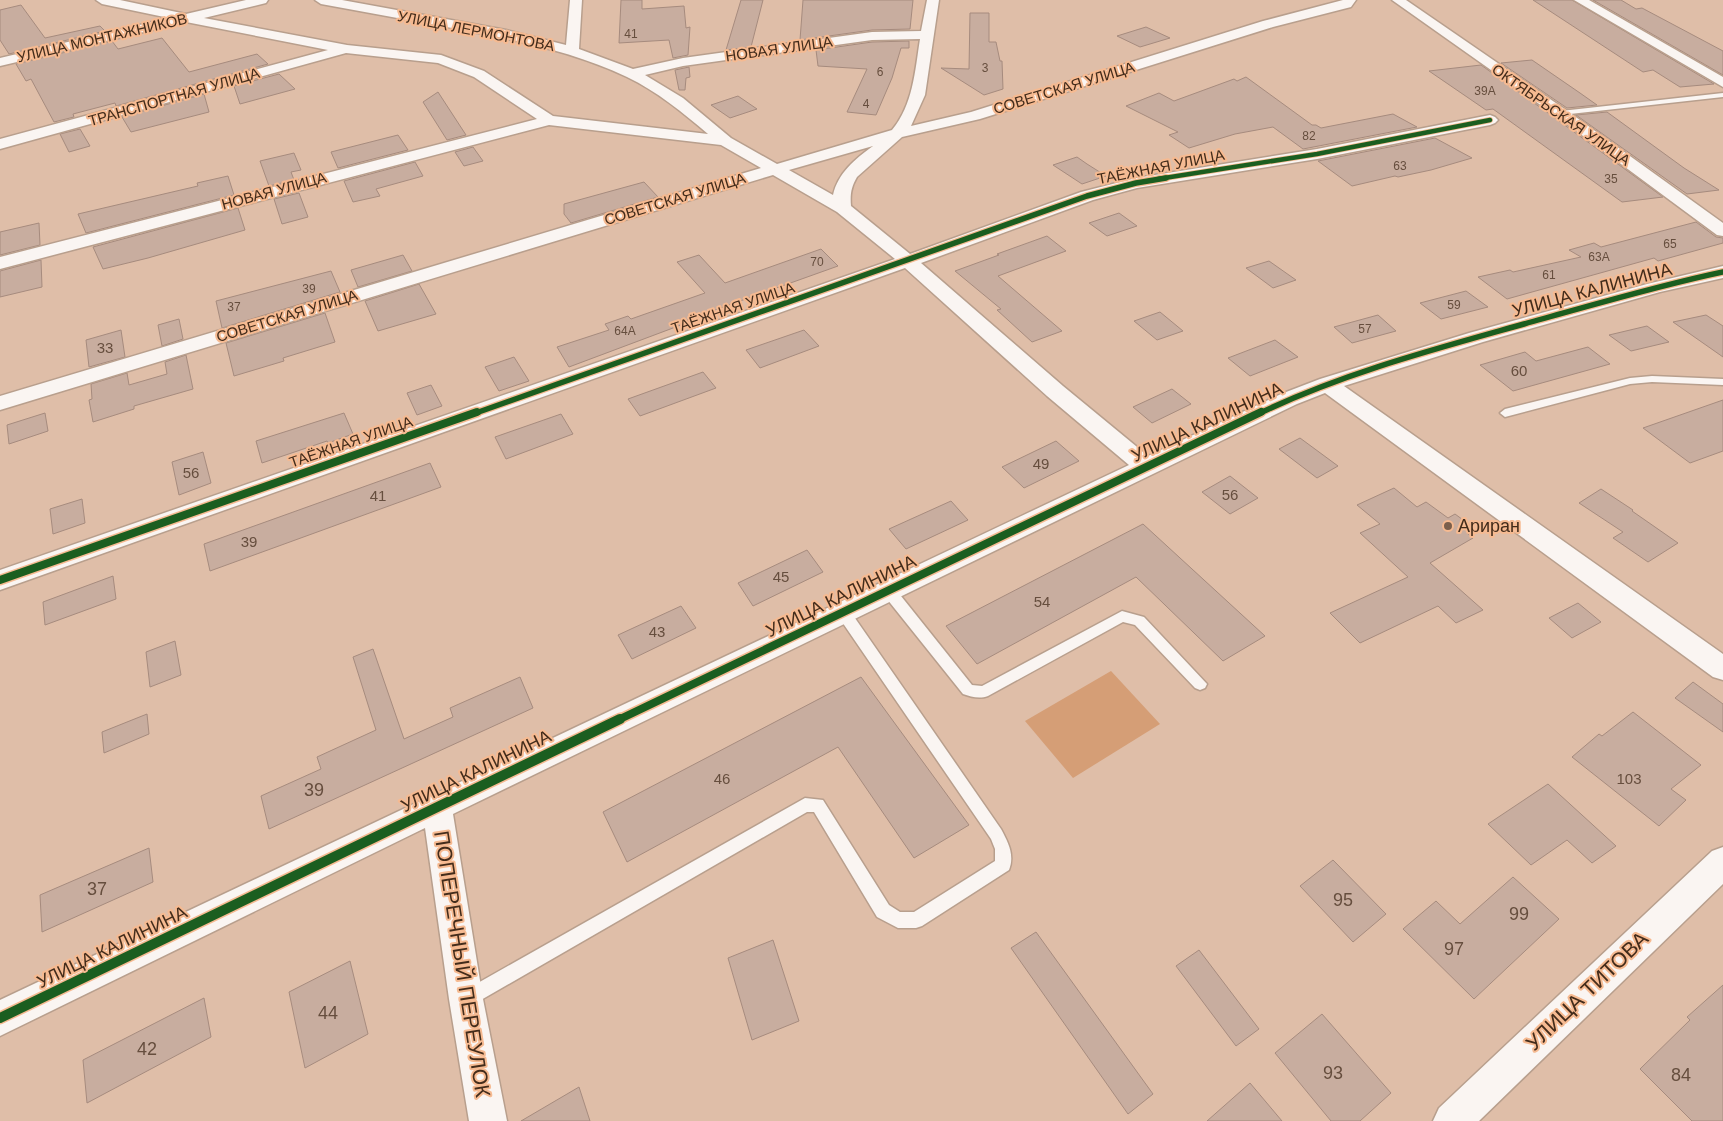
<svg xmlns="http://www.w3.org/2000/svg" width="1723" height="1121" font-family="Arial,sans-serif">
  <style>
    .green { fill: #d59e76 }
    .building { fill: #c8ad9f; stroke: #a68b7e }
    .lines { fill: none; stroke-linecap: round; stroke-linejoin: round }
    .lane-casing { stroke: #b89f8d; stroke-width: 3 }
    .street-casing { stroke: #b89f8d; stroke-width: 3 }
    .lane { fill: #faf5f2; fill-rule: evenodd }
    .street { fill: #faf5f2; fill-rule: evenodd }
    .cycleway-far3-casing { stroke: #f6ba91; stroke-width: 6 }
    .cycleway-far2-casing { stroke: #f6ba91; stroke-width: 8 }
    .cycleway-far1-casing { stroke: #f6ba91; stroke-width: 11 }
    .cycleway-casing { stroke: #f6ba91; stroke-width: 13 }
    .cycleway-far3 { stroke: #1b5e20; stroke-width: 4.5 }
    .cycleway-far2 { stroke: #1b5e20; stroke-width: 5.5 }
    .cycleway-far1 { stroke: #1b5e20; stroke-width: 8 }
    .cycleway { stroke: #1b5e20; stroke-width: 10 }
    .poi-dot { fill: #7a5f4c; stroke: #f6ba91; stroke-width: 2 }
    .labels { text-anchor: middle; stroke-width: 4; stroke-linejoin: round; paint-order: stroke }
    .far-number-label { font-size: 12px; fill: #664e3e }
    .far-street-label { font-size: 15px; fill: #432c1b; stroke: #f6ba91 }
    .number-label { font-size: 15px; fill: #664e3e }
    .street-label { font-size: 18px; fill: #432c1b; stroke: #f6ba91 }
    .poi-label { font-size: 18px; fill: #432c1b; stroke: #f6ba91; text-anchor: start }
    .near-number-label { font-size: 18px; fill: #664e3e }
    .near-street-label { font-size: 21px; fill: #432c1b; stroke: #f6ba91 }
  </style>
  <rect width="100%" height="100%" fill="#dfbea8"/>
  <path class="green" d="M1111 671 1160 724 1073 778 1025 721Z"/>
  <path class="building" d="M621 0H642V9L684 6 686 28 690 27 688 55 673 58 669 40 619 43Z
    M741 0H763L751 47 726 50Z
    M803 0H913L910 29 872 30 800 40Z
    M1533 0H1572L1714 84 1680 87 1653 70 1643 72Z
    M1593 0H1621L1636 9 1642 8 1723 51V75Z
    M21 5 45 38 100 26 105 31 9 54 0 40V10Z
    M970 13H989V42H996L1000 61H1002L1003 89 984 95 941 68 969 69Z
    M1146 27 1170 38 1140 47 1117 36Z
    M162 38 189 72 257 54 268 64 116 106 115 103 73 114 74 117 54 122 31 79 26 81 16 64 112 41 118 49Z
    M909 41V48H901L892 78 876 115 847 112 867 69 818 66 816 50 872 42Z
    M1532 60 1580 93 1597 105 1567 108 1501 63Z
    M1481 65 1555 118 1663 197 1622 202 1493 109 1486 110 1429 71Z
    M689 67 690 77 686 78 685 90H679L675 70Z
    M279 74 295 89 240 104 234 86Z
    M1246 77 1312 125H1316L1321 128 1393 114 1417 127 1303 149 1273 127 1235 134 1189 148 1169 135 1178 132 1126 106 1159 93 1174 101 1234 79 1237 81Z
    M438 92 466 135 447 140 423 102Z
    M204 94 209 112 131 132 122 117Z
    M738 96 757 109 730 118 711 105Z
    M1607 112 1684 168 1719 190 1687 194 1576 115Z
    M80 129 90 146 69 152 60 134Z
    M398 135 408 150 338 168 331 152Z
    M1435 138 1472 158 1431 170 1398 177 1395 176 1352 186 1318 161Z
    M473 147 483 161 464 166 455 152Z
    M294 153 301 170 291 172 294 180 269 186 260 161Z
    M1077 157 1087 164 1106 176 1082 184 1053 165Z
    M415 162 423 176 376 189 380 196 353 202 344 181Z
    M228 176 234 195 86 233 78 214 198 186 197 183Z
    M644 182 658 197 571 223 564 214V204Z
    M299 193 308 217 282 224 274 199Z
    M238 208 245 230 148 258 103 269 93 247Z
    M1119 213 1137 226 1107 236 1089 223Z
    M1696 222 1716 237 1723 238V243L1658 261 1654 258 1507 299 1478 277 1510 270 1513 272 1581 257 1569 250 1594 243 1601 247Z
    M39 223 40 245 0 255V232Z
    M1047 236 1066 251 998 276 1062 331 1032 342 997 310 1001 309 955 271 999 255 997 254Z
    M821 249 838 266 687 320 689 322 569 367 557 347 609 330 605 324 628 316 631 319 705 293 677 262 699 255 725 283Z
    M403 255 412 271 358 287 351 270Z
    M41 260 42 287 0 297V271Z
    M1269 261 1296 280 1273 288 1246 268Z
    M331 271 340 292 222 328 216 301Z
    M419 284 436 314 378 331 365 301Z
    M1466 291 1488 307 1441 319 1420 303Z
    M1160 312 1183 331 1157 340 1134 321Z
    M325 313 335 342 283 358 284 361 234 376 226 343Z
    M1378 315 1396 331 1352 343 1334 327Z
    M1706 315 1723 326V357L1673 322Z
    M179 319 183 339 162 346 158 325Z
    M1647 326 1669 342 1631 351 1609 335Z
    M121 330 125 357 89 367 86 340Z
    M804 330 819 346 760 368 746 350Z
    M1275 340 1298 357 1250 376 1228 358Z
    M1588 347 1610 364 1513 391 1480 365 1525 352 1536 361Z
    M186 355 193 389 134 406V409L93 422 89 400 92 399 91 384 127 373 129 385 167 374 165 362Z
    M514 357 529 381 499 391 485 367Z
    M703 372 716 388 640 416 628 399Z
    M431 385 442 406 417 415 407 393Z
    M1172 389 1191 404 1152 423 1133 407Z
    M1723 400V451L1690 463 1643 428Z
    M45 413 48 431 9 444 7 425Z
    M344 413 353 434 328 443 327 441 262 463 256 441Z
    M561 414 573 434 506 459 495 437Z
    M1300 438 1338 466 1317 478 1279 449Z
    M1056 441 1079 461 1024 488 1002 467Z
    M203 452 211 483 179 495 172 462Z
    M430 463 441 487 210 571 204 544Z
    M1230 476 1258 498 1230 514 1202 492Z
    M1394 488 1417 507 1426 502 1448 518 1455 514 1474 528 1467 533 1473 538 1430 563 1483 610 1456 623 1438 606 1360 643 1330 613 1408 577 1360 533 1380 524 1357 505Z
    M1601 489 1633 510 1632 511 1678 543 1648 562 1613 538 1623 532 1579 503Z
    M82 499 85 523 53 534 50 509Z
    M951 501 968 520 906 549 889 529Z
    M1143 524 1265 636 1223 661 1136 577 977 664 946 626Z
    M807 550 823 572 753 606 738 583Z
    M113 576 116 599 45 625 43 602Z
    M1578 603 1601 622 1572 638 1549 618Z
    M681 606 696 628 632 659 618 635Z
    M175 641 181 675 150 687 146 652Z
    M373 649 404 739 453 717 450 708 520 677 533 708 269 829 261 796 321 769 317 757 376 730 353 657Z
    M861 677 969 825 914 858 838 747 627 862 603 812Z
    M1693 682 1723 704V732L1675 698Z
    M1633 712 1701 765 1671 789 1686 800 1659 826 1572 757 1599 734 1602 736Z
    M147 714 149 734 104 753 102 732Z
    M1548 784 1616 846 1592 863 1567 840 1531 865 1488 824Z
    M149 848 153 882 42 932 40 895Z
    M1333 860 1386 914 1353 942 1300 886Z
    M1513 877 1559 919 1474 999 1403 929 1436 901 1460 924Z
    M1036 932 1153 1094 1128 1114 1011 948Z
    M773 940 799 1021 752 1040 728 958Z
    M1199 950 1259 1029 1236 1046 1176 966Z
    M350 961 368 1034 305 1068 289 992Z
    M1723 985V1121H1692L1640 1069 1690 1020 1687 1017Z
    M204 998 211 1037 87 1103 83 1060Z
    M1322 1014 1391 1093 1360 1121H1331L1275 1053Z
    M1250 1083 1282 1121H1207Z
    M579 1087 590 1121H521Z"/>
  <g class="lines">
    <g class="lane-casing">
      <path id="lane" d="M1723 93V97L1561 115 1557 113 1561 111Z
        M1652 376 1723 379V385L1652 382 1630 384 1505 417 1500 413 1505 409 1630 378Z
        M888 585 893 586 972 685 982 686 1122 611 1144 617 1207 684 1205 688 1200 690 1195 688 1135 625 1123 622 988 696C980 699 971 697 963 694L883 594 882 590 883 586Z
        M843 607 848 608 1001 829C1008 842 1015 855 1009 870L922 926 916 928H898L877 917 814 812H807L474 1004 468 1007 462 1004 459 998 462 992 805 798 823 800 889 905 900 912H914L995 861V849L991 839 838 616 836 612 838 608Z"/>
    </g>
    <g class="street-casing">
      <path id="street" d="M96 0H120L186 14 246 0H268L266 3 204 18 347 45 441 55 484 71 553 116 708 134C682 112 658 92 627 77 572 51 511 39 452 28 408 20 365 12 321 4L315 0H342L506 30 566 45 570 0H582L579 49 633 69 683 58 872 32 921 31 927 0H939L925 95 911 126 971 112 1263 21 1343 0H1356L1351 7 1273 27 980 119 902 137 857 177C851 187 850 195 851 206L910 254 1081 192 1136 178 1317 149 1490 115 1495 117 1498 120 1495 123 1490 125 1317 159 1137 188 1093 200 921 263 1063 386 1148 456 1281 394 1320 379 1469 333 1647 284 1723 266V278L1660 292 1483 342 1344 386 1723 654V680L1713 677 1325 393 1297 404 453 814 483 999 507 1121H469L449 999 425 828 0 1036V1000L1129 465 1047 396 905 268 0 590V570L895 259 837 212 773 175 0 410V396L761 168 721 145 549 125 0 269V257L537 119 474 77 438 63 346 53 0 149V139L328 50 186 22 0 66V58L169 18 102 4ZM920 39C915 71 913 105 892 130L777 164 731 138 683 98 645 75 683 66 872 40ZM873 146C855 159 838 173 833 195L789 170Z
        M1392 0H1406L1566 110 1723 223V236L1717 235 1556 116Z
        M1574 0H1589L1723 77V87Z
        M1723 847V884L1479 1121H1433L1439 1108 1712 851Z"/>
    </g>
    <use href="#lane" class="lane"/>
    <use href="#street" class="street"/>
    <g class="cycleway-far3-casing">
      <path id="cycleway-far3" d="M1158 179 1317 154 1490 120"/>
    </g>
    <g class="cycleway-far2-casing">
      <path id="cycleway-far2" d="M473 414 1087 196 1136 183 1166 178
        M1258 414C1343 373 1435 349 1524 324 1590 306 1656 286 1723 272"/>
    </g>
    <g class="cycleway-far1-casing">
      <path id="cycleway-far1" d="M0 580 477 412
        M618 720 1261 412"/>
    </g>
    <g class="cycleway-casing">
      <path id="cycleway" d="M0 1018 620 719"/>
    </g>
    <use href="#cycleway-far3" class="cycleway-far3"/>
    <use href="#cycleway-far2" class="cycleway-far2"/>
    <use href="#cycleway-far1" class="cycleway-far1"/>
    <use href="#cycleway" class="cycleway"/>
  </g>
  <circle class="poi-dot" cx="1448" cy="526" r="5"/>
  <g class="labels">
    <g class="far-number-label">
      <text x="631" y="38">41</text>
      <text x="985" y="72">3</text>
      <text x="880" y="76">6</text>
      <text x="1485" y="95">39А</text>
      <text x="866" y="108">4</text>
      <text x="1309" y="140">82</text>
      <text x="1400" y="170">63</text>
      <text x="1611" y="183">35</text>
      <text x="1670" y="248">65</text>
      <text x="1599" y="261">63А</text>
      <text x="817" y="266">70</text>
      <text x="1549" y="279">61</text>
      <text x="309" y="293">39</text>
      <text x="1454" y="309">59</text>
      <text x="234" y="311">37</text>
      <text x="1365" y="333">57</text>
      <text x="625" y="335">64А</text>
    </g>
    <g class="far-street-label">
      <text transform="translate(476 31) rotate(11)" y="5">УЛИЦА ЛЕРМОНТОВА</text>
      <text transform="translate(102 38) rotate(-13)" y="5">УЛИЦА МОНТАЖНИКОВ</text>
      <text transform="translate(779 49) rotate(-8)" y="5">НОВАЯ УЛИЦА</text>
      <text transform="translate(1064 88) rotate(-17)" y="5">СОВЕТСКАЯ УЛИЦА</text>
      <text transform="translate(174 97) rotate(-16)" y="5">ТРАНСПОРТНАЯ УЛИЦА</text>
      <text transform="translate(1561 115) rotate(35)" y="5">ОКТЯБРЬСКАЯ УЛИЦА</text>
      <text transform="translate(1161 167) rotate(-11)" y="5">ТАЁЖНАЯ УЛИЦА</text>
      <text transform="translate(274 191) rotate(-15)" y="5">НОВАЯ УЛИЦА</text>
      <text transform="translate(675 199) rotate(-17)" y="5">СОВЕТСКАЯ УЛИЦА</text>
      <text transform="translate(733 308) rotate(-19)" y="5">ТАЁЖНАЯ УЛИЦА</text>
      <text transform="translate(287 316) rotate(-17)" y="5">СОВЕТСКАЯ УЛИЦА</text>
      <text transform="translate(351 442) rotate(-19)" y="5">ТАЁЖНАЯ УЛИЦА</text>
    </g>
    <g class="number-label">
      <text x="105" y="353">33</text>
      <text x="1519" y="376">60</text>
      <text x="1041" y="469">49</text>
      <text x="191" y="478">56</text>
      <text x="1230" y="500">56</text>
      <text x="378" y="501">41</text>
      <text x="249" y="547">39</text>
      <text x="781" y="582">45</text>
      <text x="1042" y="607">54</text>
      <text x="657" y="637">43</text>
      <text x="722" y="784">46</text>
      <text x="1629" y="784">103</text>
    </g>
    <g class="street-label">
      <text transform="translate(1592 290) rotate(-15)" y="6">УЛИЦА КАЛИНИНА</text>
      <text transform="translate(1207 422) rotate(-25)" y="6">УЛИЦА КАЛИНИНА</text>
      <text transform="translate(841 596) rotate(-26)" y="6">УЛИЦА КАЛИНИНА</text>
      <text transform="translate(476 771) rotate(-26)" y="6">УЛИЦА КАЛИНИНА</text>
      <text transform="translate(112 947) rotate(-26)" y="6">УЛИЦА КАЛИНИНА</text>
    </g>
    <g class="poi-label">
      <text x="1458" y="532">Ариран</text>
    </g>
    <g class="near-number-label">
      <text x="314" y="796">39</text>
      <text x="97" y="895">37</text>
      <text x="1343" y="906">95</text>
      <text x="1519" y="920">99</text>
      <text x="1454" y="955">97</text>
      <text x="328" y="1019">44</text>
      <text x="147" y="1055">42</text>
      <text x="1333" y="1079">93</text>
      <text x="1681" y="1081">84</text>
    </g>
    <g class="near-street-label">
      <text transform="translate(462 964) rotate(81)" y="7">ПОПЕРЕЧНЫЙ ПЕРЕУЛОК</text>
      <text transform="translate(1587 991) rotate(-44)" y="7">УЛИЦА ТИТОВА</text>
    </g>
  </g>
</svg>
